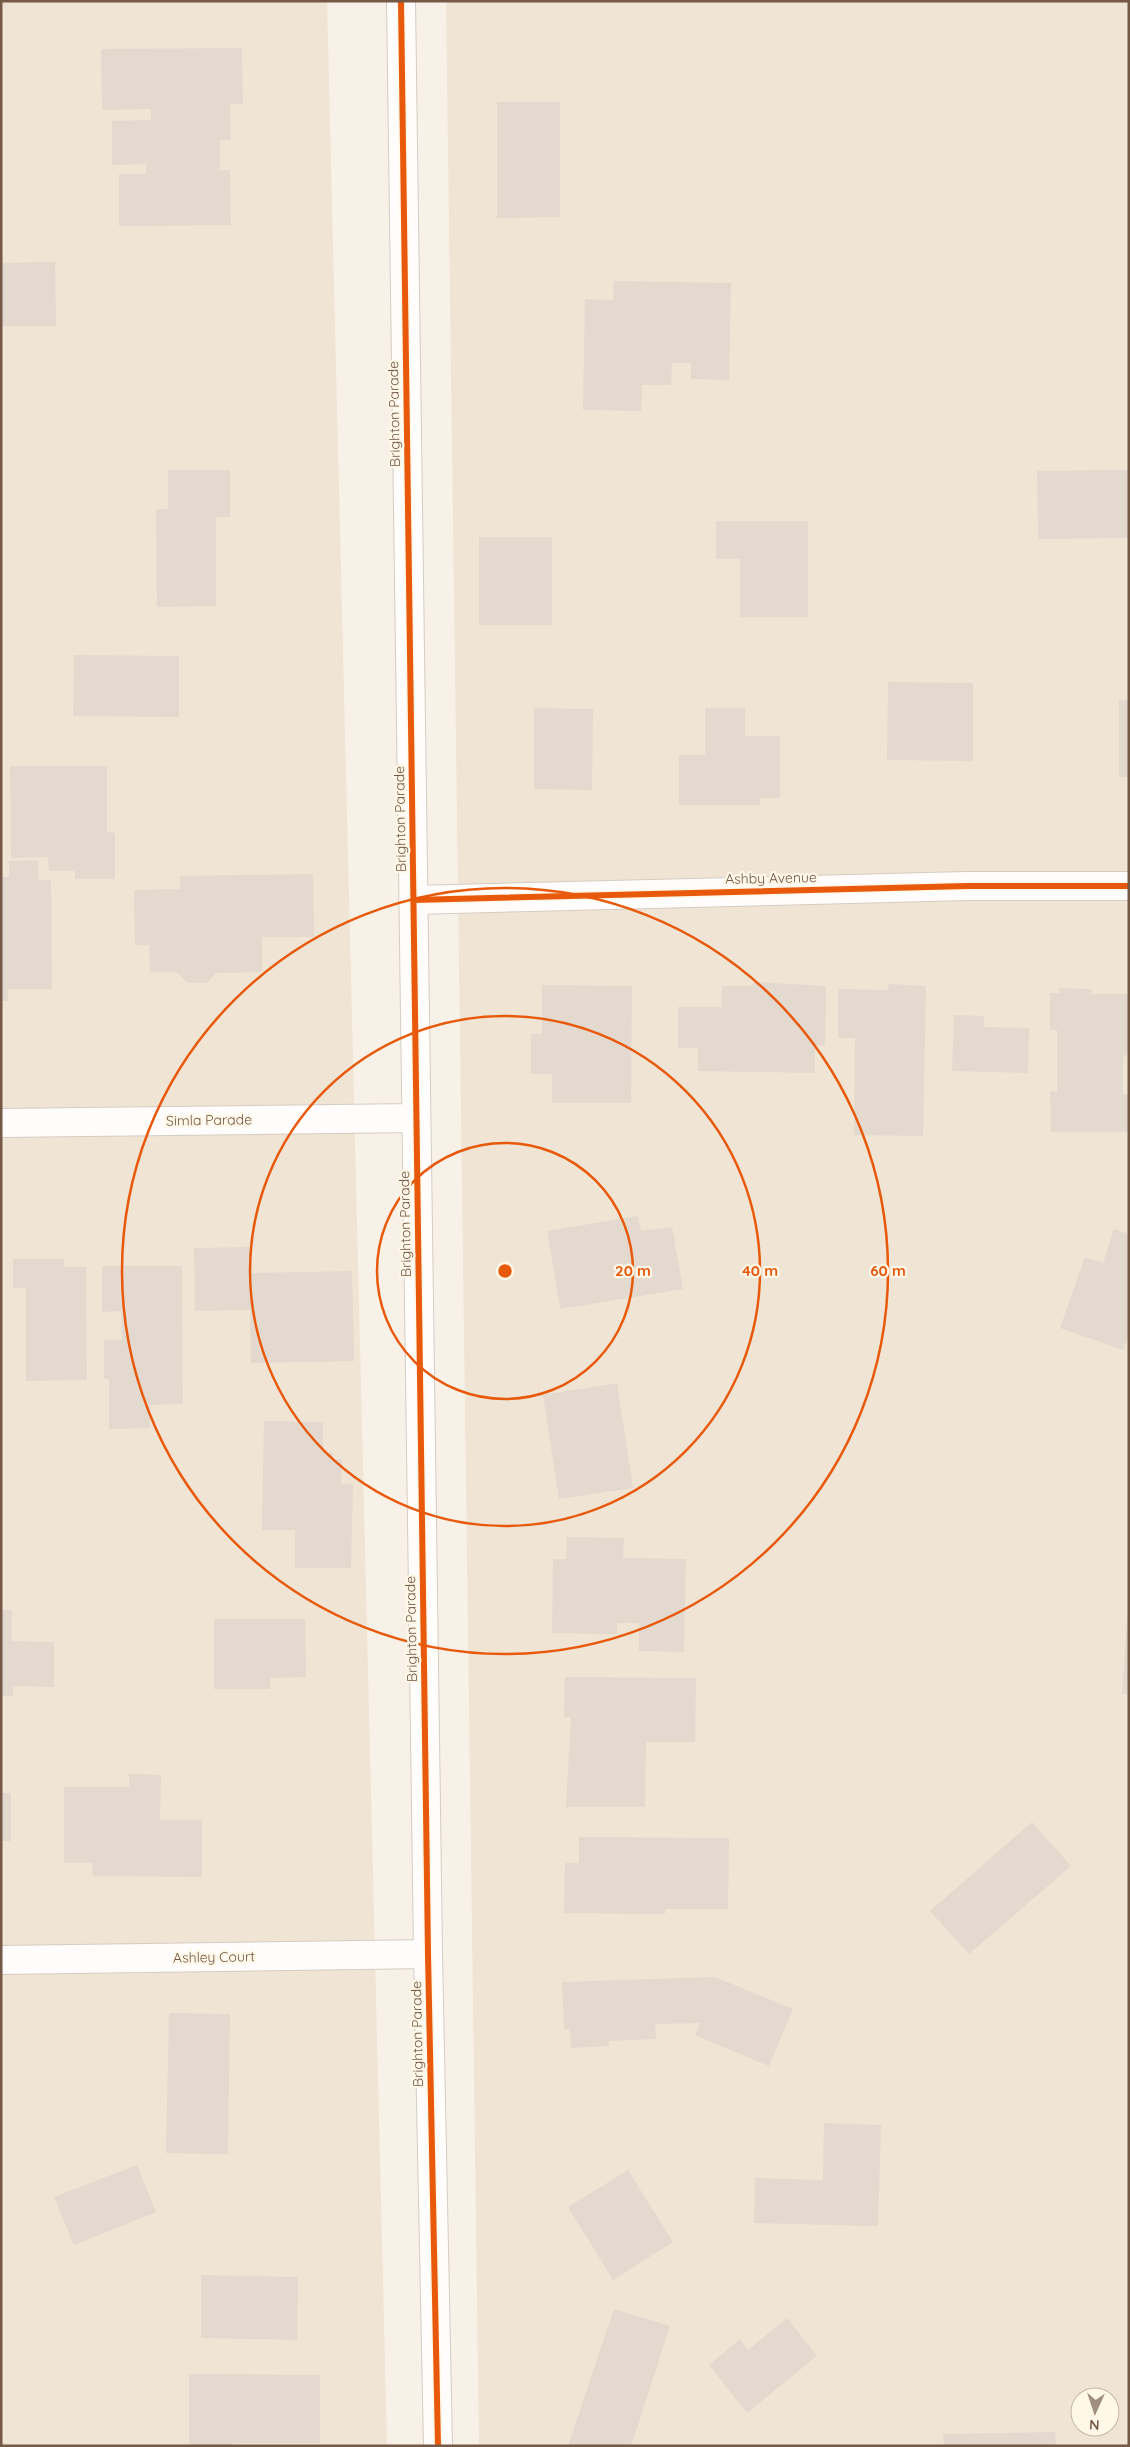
<svg xmlns="http://www.w3.org/2000/svg" width="1130" height="2447" font-family="Quicksand,sans-serif">
  <style>
    .residential { fill: #f0e4d4; fill-rule: evenodd }
    .building { fill: #e3d9cf }
    .lines { fill: none; stroke-linecap: round; stroke-linejoin: round }
    .minor-casing { stroke: #d6ccc2; stroke-width: 30 }
    .minor { stroke: #fefdfb; stroke-width: 28 }
    .cycleway-casing { stroke: #fff7e7; stroke-width: 9 }
    .cycleway { stroke: #e8590c; stroke-width: 6 }
    .ring { fill: none; stroke: #e8590c; stroke-width: 2.5 }
    .labels { text-anchor: middle; stroke-width: 4.5; stroke-linejoin: round; paint-order: stroke }
    .street-label { font-size: 14px; fill: #745947; stroke: #fff7e7 }
    .centre { fill: #e8590c; stroke: #fff7e7; stroke-width: 2.5 }
    .ring-label { font-size: 15px; text-anchor: middle; font-weight: bold; fill: #e8590c; stroke: #fff7e7; stroke-width: 4.5; stroke-linejoin: round; paint-order: stroke }
  </style>
  <rect width="100%" height="100%" fill="#f7f1e7"/>
  <path class="residential" d="M1 1H327L387 2446H1Z
    M446 1H1129V2446H479ZM1080 2397H1110V2427H1080Z"/>
  <path class="building" d="M242 48 243 104H230L231 140H220V170H230L231 225 119 226V174H146V164L112 165V121L151 120V109L102 110 101 49Z
    M497 102H560V217L497 218Z
    M55 262 56 326H1V263Z
    M614 281 731 283 729 380 691 379V363H672L671 385H642L641 411 583 410 585 299 613 300Z
    M168 470H230V517H216V606L157 607 156 509H168Z
    M1129 470V538L1038 539 1037 471Z
    M716 521H808V617H740V559H716Z
    M479 537H552V625H479Z
    M74 655 179 656V717L73 716Z
    M888 682 973 683V761L887 760Z
    M1119 700H1129V777H1119Z
    M534 708 593 709 592 790 534 789Z
    M705 708H745V736H780V798H760V805H679V755H705Z
    M10 766H107V832L115 833V879H75V871H49L48 857 11 858Z
    M38 860 39 880H51L52 989H8V1001H1V877H9V861Z
    M313 874 314 937H262V972L216 973 206 983H188L176 972H150L149 945H135L134 890 180 889V876Z
    M753 982 826 986 825 1046 815 1045V1073L698 1071V1048H678V1007H721L722 986H752Z
    M889 984 926 986 923 1136 854 1135 855 1038H838V989L888 990Z
    M542 985 632 986 631 1103H552V1074H531V1034H542Z
    M1059 988 1092 989V994H1129V1052L1123 1058V1094H1129V1132H1051L1050 1091 1057 1092V1030H1050V993H1060Z
    M954 1015 984 1016V1027L1029 1028 1028 1073 952 1071Z
    M638 1216 641 1231 672 1227 683 1289 560 1309 547 1231Z
    M1114 1229 1129 1234V1335L1123 1350 1060 1328 1085 1257 1103 1263Z
    M252 1247V1273L352 1271 354 1361 251 1363 250 1310 195 1311 194 1248Z
    M13 1259H64V1267H86L87 1380 26 1381V1288H13Z
    M102 1266H182L183 1404 150 1405V1428L109 1429V1379H104V1340H122L121 1311 102 1312Z
    M617 1383 633 1488 559 1499 543 1395Z
    M264 1421 323 1422V1452L333 1453V1459H342L341 1484H353L351 1568H295V1530H262Z
    M567 1537 624 1538 623 1558 686 1559 684 1652 639 1651V1623H617V1634L552 1633 553 1559H566Z
    M1 1610H12L11 1641 54 1642V1687L13 1686V1696H1Z
    M214 1619H305L306 1677 270 1678V1689H214Z
    M1127 1619H1129V1694H1122Z
    M565 1677 696 1678 695 1742H646L645 1807H566L571 1717H564Z
    M129 1774 161 1775 160 1820H202V1877L93 1876 92 1863H64V1787H129Z
    M1 1793H11V1841H1Z
    M1032 1822 1071 1866 969 1954 930 1911Z
    M579 1837 729 1838 728 1909H665V1914L564 1913 565 1863H579Z
    M715 1977 793 2009 769 2066 695 2035 700 2023 655 2024 656 2039 609 2041V2046L571 2048 570 2029H564L562 1982Z
    M169 2013 230 2014 228 2154 166 2153Z
    M824 2123 881 2125 878 2226 754 2223 755 2178 823 2180Z
    M137 2165 156 2212 74 2245 54 2197Z
    M628 2170 673 2242 613 2280 568 2207Z
    M201 2275 298 2277 297 2340 201 2338Z
    M614 2309 670 2326 631 2446H568Z
    M787 2318 817 2356 747 2413 709 2365 740 2339 748 2350Z
    M189 2374 320 2375V2443H233V2446H189Z
    M1055 2432 1056 2446H944L943 2434Z"/>
  <g class="lines">
    <g class="minor-casing">
      <path id="minor" d="M401 1 428 1954 438 2446
        M413 900 967 886H1129
        M1 1123 416 1118
        M1 1960 428 1954"/>
    </g>
    <use href="#minor" class="minor"/>
    <g class="cycleway-casing">
      <path id="cycleway" d="M401 1 428 1954 438 2446
        M413 900 967 886H1129"/>
    </g>
    <use href="#cycleway" class="cycleway"/>
  </g>
  <g class="ring">
    <circle cx="505" cy="1271" r="128"/>
    <circle cx="505" cy="1271" r="255"/>
    <circle cx="505" cy="1271" r="383"/>
  </g>
  <g class="labels">
    <g class="street-label">
      <text transform="translate(394 414) rotate(-91)" y="5">Brighton Parade</text>
      <text transform="translate(400 819) rotate(-91)" y="5">Brighton Parade</text>
      <text transform="translate(771 878) rotate(-1)" y="5">Ashby Avenue</text>
      <text transform="translate(209 1120) rotate(-1)" y="5">Simla Parade</text>
      <text transform="translate(405 1224) rotate(-91)" y="5">Brighton Parade</text>
      <text transform="translate(411 1629) rotate(-91)" y="5">Brighton Parade</text>
      <text transform="translate(214 1957) rotate(-1)" y="5">Ashley Court</text>
      <text transform="translate(417 2034) rotate(-91)" y="5">Brighton Parade</text>
    </g>
  </g>
  <circle cx="505" cy="1271" r="8" class="centre"/>
  <g class="ring-label">
    <text x="633" y="1276">20 m</text>
    <text x="760" y="1276">40 m</text>
    <text x="888" y="1276">60 m</text>
  </g>
  <rect width="1130" height="2447" fill="none" stroke="#745947" stroke-width="5"/>
  <g transform="translate(1095 2412) rotate(183)"><circle r="24" fill="#fff7e7" stroke="#c7b8a7"/>
  <path d="M0-4L9 19L0 12L-9 19Z" fill="#a28e7f"/>
  <text y="-8" font-size="14" font-weight="bold" text-anchor="middle" fill="#745947">N</text>
  </g>
</svg>
